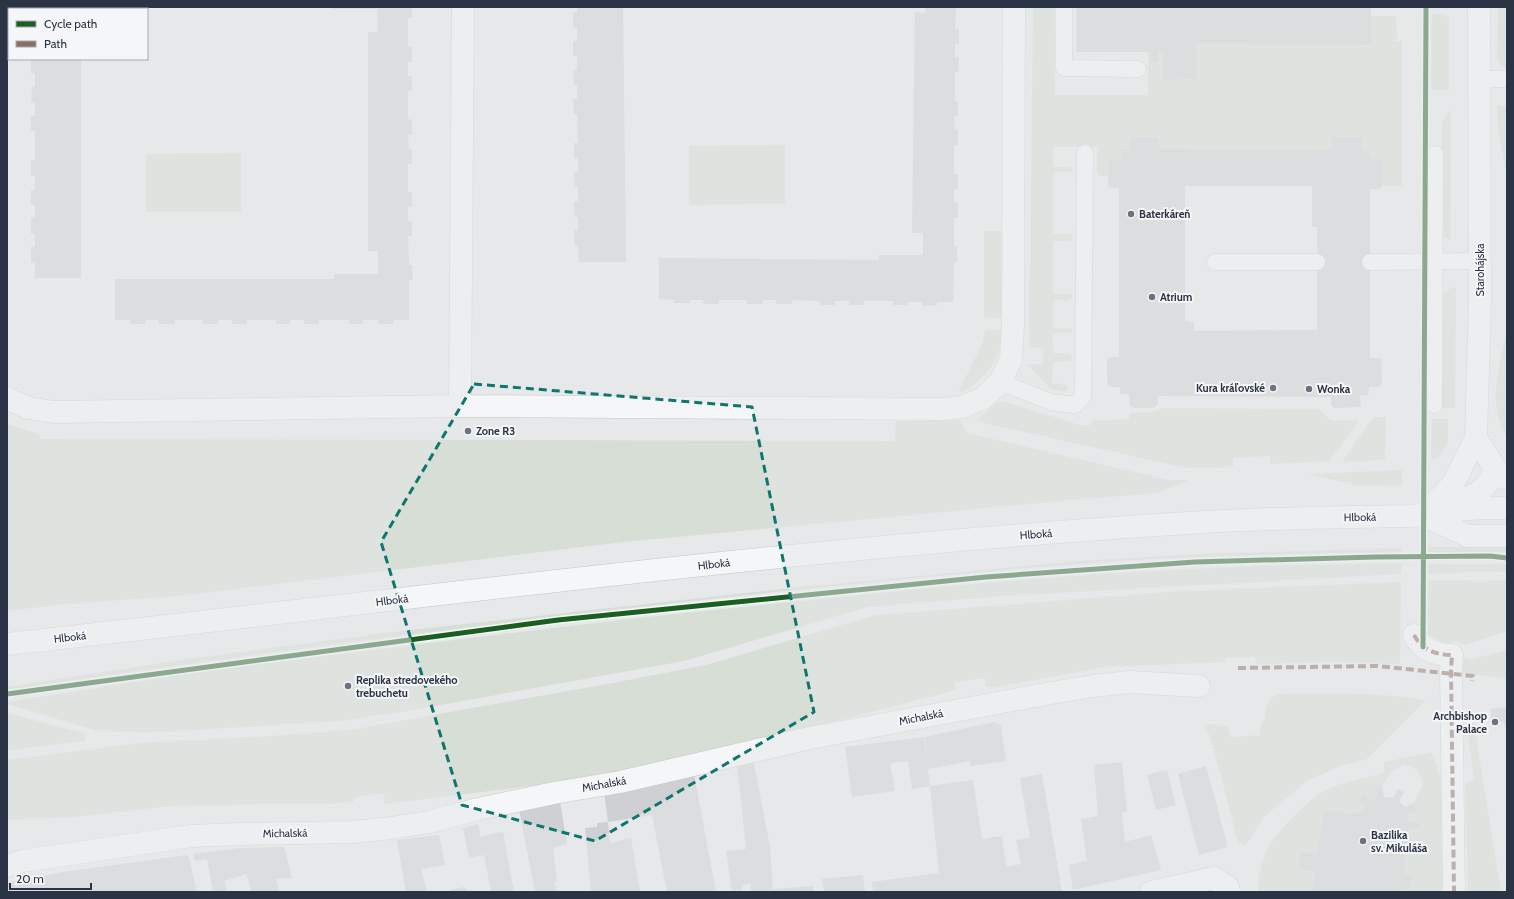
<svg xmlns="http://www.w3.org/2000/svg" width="1514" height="899" font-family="Cabin,sans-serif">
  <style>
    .green { fill: #d6ded6 }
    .building { fill: #ced0d3; fill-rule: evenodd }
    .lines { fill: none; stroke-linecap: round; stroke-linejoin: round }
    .service-casing { stroke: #c4c6c8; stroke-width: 17 }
    .pedestrian-casing { stroke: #c4c6c8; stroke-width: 23 }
    .minor-casing { stroke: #c4c6c8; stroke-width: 23 }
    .tertiary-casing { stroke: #c4c6c8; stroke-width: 23 }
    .service { stroke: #f5f6f7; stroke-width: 16 }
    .pedestrian { stroke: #f5f6f7; stroke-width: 22 }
    .minor { stroke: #f5f6f7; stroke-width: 22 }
    .tertiary { stroke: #f5f6f7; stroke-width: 22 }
    .quiet { stroke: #8d6e63; stroke-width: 4; stroke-dasharray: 8 4; stroke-linecap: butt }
    .cycleway-casing { stroke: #f4f6f9; stroke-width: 8 }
    .cycleway { stroke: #1b5e20; stroke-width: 5 }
    .marked { fill: none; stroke: #0f766e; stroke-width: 3; stroke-dasharray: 8 5; stroke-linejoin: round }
    .poi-dot { fill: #6c737f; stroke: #f4f6f9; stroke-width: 1.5 }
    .labels { text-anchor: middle; stroke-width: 4; stroke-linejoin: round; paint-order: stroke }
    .poi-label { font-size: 11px; font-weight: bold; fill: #2b3445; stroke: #f4f6f9; text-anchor: start }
    .street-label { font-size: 11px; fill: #2b3445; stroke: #f4f6f9 }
  </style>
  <rect width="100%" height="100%" fill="#e6e8ea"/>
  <path class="green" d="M1033 7H1054L1055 95H1148V52H1151V63L1158 62V52H1163V80L1196 79 1197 52H1195V43L1371 44V16H1396L1397 40H1395V41H1402V186H1382L1383 164 1382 160 1379 159H1370L1369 151H1361L1362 137H1333L1332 150 1159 149V141L1157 138 1134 137 1130 139 1129 150 1121 151V159L1109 160 1108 176H1100L1097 173V147H1053V167H1070L1073 169 1071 172H1053V234H1071L1073 238 1072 240 1070 241H1053V294H1072V297L1068 300H1053V328L1073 329 1071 333H1052L1053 353H1069L1072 358 1071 361 1053 362 1052 383 1064 384 1068 386V390L1063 392 1051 389 1027 364 1042 365 1044 349 1029 347Z
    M1498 7H1507V68L1500 65 1497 59Z
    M1432 14C1439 15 1445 13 1449 19V90H1431Z
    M1497 106H1507V178L1498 129Z
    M1448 111 1451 112 1450 240 1444 237 1441 231 1442 123 1446 117Z
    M785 145V204L689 205V146Z
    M241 153V212H146V154Z
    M984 231H1002L1004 318H987L984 317Z
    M1456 287 1455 408H1440L1442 295 1449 289Z
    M987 330H1004C1001 361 986 378 960 393L959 391 982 344 985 331Z
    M1507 330V437C1486 404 1500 365 1507 330Z
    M1002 401 1083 426 1090 425 1093 420 1129 419V413L1157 411 1161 408 1319 409 1331 420 1359 421 1329 461 1271 464 1270 456 1233 458V467L1193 468 1177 466 983 423 978 419 995 404Z
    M1376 417H1386L1385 460 1342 462 1370 421Z
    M1432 419H1448V442L1438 458 1431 459Z
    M960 420 967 433 1169 480H1189L1156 493 1062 501 623 542 180 596 65 604 7 611V424L40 434V439L895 441 896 421Z
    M1402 470V486L1356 485 1307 474Z
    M1428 547H1507V552L1428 553Z
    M1401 548V552C1312 553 1223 555 1134 560 946 573 759 593 573 615 384 637 195 662 7 690V687L180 660 384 633 791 588 1081 561 1199 554Z
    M1402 563 1401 574 1004 596 868 607 684 661 402 712 342 721 144 733 94 730 7 704V702L211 670 487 636 646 617 938 587 1058 577 1151 571 1253 566Z
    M1428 564H1506L1507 571 1428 574Z
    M1507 579V631L1465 645C1458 640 1453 641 1446 644L1428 634V580L1487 581Z
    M1401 582 1400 664 1332 662 1256 664 1255 657 1225 658V662L1104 667 997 687H986L985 678 955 682 956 690 848 718 690 757 586 779 385 804 383 793 353 798V803L170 806 75 817 7 820V760L138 743 271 736 356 729 618 682 706 665 876 615 1181 591Z
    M1507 650V679L1460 672 1463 657 1469 660Z
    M1278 694C1327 694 1377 692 1426 700L1367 759 1340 766 1307 781 1284 800 1264 817 1245 846 1238 842 1211 739 1204 724 1227 726 1231 737 1260 735V724L1265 718 1266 708 1270 698Z
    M1472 711 1501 892H1468L1465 784 1474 780 1465 712Z
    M7 713 83 733 85 736V739L84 741 7 751Z
    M1432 752 1445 792 1446 892H1400V889H1407L1410 886V883L1407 881H1412L1413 875 1403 873 1409 828 1419 830 1420 824 1409 822 1408 813 1417 809 1414 803 1423 784C1420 771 1417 768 1404 764L1393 771 1382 786 1376 787 1378 797 1370 801 1363 794 1358 799 1365 806 1362 814 1351 812 1350 814 1324 810 1317 854 1301 852 1299 869 1315 872 1312 892H1258C1259 854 1271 839 1297 813 1304 807 1312 798 1320 793 1339 782 1363 779 1384 773V762Z"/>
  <path class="building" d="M332 7H412V18H408V47H412V62H408V76H412V91H408V119L412 120V134L408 135 409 149H412V164H408V192H412V207H408V221H412V236H408L409 265H412L413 280H409V320H393V324H378V320H363V324H349V320H319V324H304V320H290V324H276V320H247V324H232V320H218V324H203V320H175V324H159V320H145V324H130V320H115V279H334V274H378V251H368V32H378L377 9H332Z
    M577 7H623L626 262H579L578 245 575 246 574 230 578 231V217H575L574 202 578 201V187H575L574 172H578V158L574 159V143H578L577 114H574L573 99H577V85H574L573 70H577V56H573V41H577V27L573 28V12H577Z
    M925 7H956L955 29H959V44H955V57H959L958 72H955V101H958V116H954L955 130H958V145H954V174H958V189H954V202L958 203V218H954V247H957V262H954L953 302H937V305L922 306 923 302H908V305H893V301H864V305H849V301H835V305H820V301L792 300V304H776V300H763L762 304H747V300H719V304H703L704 300H690V303H674V300L659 299V258L879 260V255H923V232L922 233H912L915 12 925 13Z
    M1076 7H1371V44L1195 43V52H1197L1196 79 1163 80V52H1158V62L1151 63V52H1076Z
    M31 59H81V278H35V263L31 262V247H35V234H31V218H35V205H31V190H35V176L31 175V160H35V131H31V116H35V102H31L32 87H35V73H31Z
    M1134 137 1157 138 1159 141V149L1332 150V137H1362L1361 151H1369L1370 159H1379L1381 160 1383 164 1382 187 1379 189H1370V358H1381L1382 383 1381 386 1377 387H1369L1368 395H1360L1361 405 1359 407 1334 408 1331 405V397L1158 396V404L1154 408H1134L1130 406 1129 394H1120V387H1112L1108 385 1107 383V360L1108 358 1119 357V188H1109L1108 184 1109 160 1121 159V151L1129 150 1130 138ZM1185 186H1312V227H1317V330L1194 331V322L1185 321Z
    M1507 707V733H1506L1504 721 1492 723 1490 709Z
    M994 722 1001 726 1006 761 971 766 970 761 928 769 930 786 973 780 982 839 1002 836 1006 867 1021 864 1016 840 1030 838 1020 778 1042 774 1062 892H873L872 882 939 873 930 786 912 789 908 761 890 763 895 791 852 797 845 747 924 737 927 758 925 737Z
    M753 759 770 847 773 889 813 886V892H751V883L742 885V890L732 891 726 851 746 849 737 763Z
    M1122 762 1127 811 1122 812 1125 842 1151 835 1161 870 1073 890 1069 865 1087 861 1081 819 1098 816 1094 765Z
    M1206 766 1228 847 1199 855 1178 774Z
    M1167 770 1176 805 1156 810 1147 775Z
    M694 774 716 892H667L652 815 608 822 604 792Z
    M1382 786 1384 797 1393 798 1398 789 1404 792 1399 801 1405 807 1414 803 1417 809 1408 813 1409 822 1420 823 1419 830 1409 828 1403 873 1413 875 1412 881H1407L1410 883V886L1407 889H1400V892H1312L1315 872 1299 869 1301 852 1317 854 1324 810 1350 814 1351 812 1362 814 1365 806 1358 799 1363 794 1370 801 1378 797 1376 787Z
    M560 802 567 844 553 848 557 881H554L557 892H535L519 809Z
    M608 822 610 843 631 838 640 892H591L585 828 597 827V823Z
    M478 824 481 839 482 836 503 832 514 892H491L484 855 469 858 463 828Z
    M439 835 445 865 421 869 427 892H406L397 840Z
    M284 847 292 878 276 879 279 892H251L247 874 224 881 227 892H213L207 859 195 861 193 854 241 848Z
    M188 855 197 892H7V883L63 872Z
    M863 875 865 892H824L822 879Z
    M464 887 469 892H450V890Z"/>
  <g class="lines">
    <g class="service-casing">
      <path id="service" d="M1064 7V68L1138 69
        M1479 79H1507
        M1215 262H1317
        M1370 262 1480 261
        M1000 382 1051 402 1075 405 1083 397 1085 153
        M1434 405 1435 154"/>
    </g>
    <g class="pedestrian-casing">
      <path id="pedestrian" d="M1414 635C1422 650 1436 655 1452 655L1451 671 1454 892"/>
    </g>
    <g class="minor-casing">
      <path id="minor" d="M7 398 28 408 54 412 460 406 945 409 962 407 982 399 1000 382 1011 360 1013 325 1014 7
        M460 406 463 7
        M1423 515 1453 484 1476 438 1480 300 1479 7
        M7 866 23 861 191 836 240 834 355 832 391 828 429 822 478 809 554 793 620 782 810 738 1051 693 1093 686 1129 682 1199 686
        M1151 892 1214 878 1228 887 1229 892"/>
    </g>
    <g class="tertiary-casing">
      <path id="tertiary" d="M1476 438 1495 468 1505 478
        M1450 504C1471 496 1488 493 1495 468
        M1423 515 1468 536H1507
        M7 644C406 600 804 546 1205 522 1273 518 1341 517 1409 516 1429 515 1449 510 1469 509 1482 508 1494 508 1507 508"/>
    </g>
    <use href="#service" class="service"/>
    <use href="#pedestrian" class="pedestrian"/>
    <use href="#minor" class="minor"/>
    <use href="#tertiary" class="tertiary"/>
    <path class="quiet" d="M1414 635C1422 650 1436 655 1452 655L1451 671 1454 892
      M1238 668 1377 666 1473 676 1472 681"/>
    <g class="cycleway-casing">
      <path id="cycleway" d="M1423 647 1426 7
        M7 694 558 620 986 577 1195 562 1375 557 1490 556 1507 558"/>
    </g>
    <use href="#cycleway" class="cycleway"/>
  </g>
  <path d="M0 0H1514V899H0ZM474 384 752 407 814 712 595 841 462 805 381 542Z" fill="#e6e8ea" fill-opacity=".55" fill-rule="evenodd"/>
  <path class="marked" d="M474 384 752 407 814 712 595 841 462 805 381 542Z"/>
  <g class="poi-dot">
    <circle cx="1131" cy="214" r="4"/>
    <circle cx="1152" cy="297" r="4"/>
    <circle cx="1273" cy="388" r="4"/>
    <circle cx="1309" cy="389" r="4"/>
    <circle cx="468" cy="431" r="4"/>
    <circle cx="348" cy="686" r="4"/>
    <circle cx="1495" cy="722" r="4"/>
    <circle cx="1363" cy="841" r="4"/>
  </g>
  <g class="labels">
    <g class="poi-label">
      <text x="1139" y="218">Baterkáreň</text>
      <text x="1160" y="301">Atrium</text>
      <text x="1265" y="392" text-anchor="end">Kura kráľovské</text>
      <text x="1317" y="393">Wonka</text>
      <text x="476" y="435">Zone R3</text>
      <text x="356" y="684">Replika stredovekého<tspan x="356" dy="13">trebuchetu</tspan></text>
      <text x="1487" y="720" text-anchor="end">Archbishop<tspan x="1487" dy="13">Palace</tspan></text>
      <text x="1371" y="839">Bazilika<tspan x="1371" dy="13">sv. Mikuláša</tspan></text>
    </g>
    <g class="street-label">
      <text transform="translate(1480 270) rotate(-90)" y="4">Starohájska</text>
      <text transform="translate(1360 517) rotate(-1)" y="4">Hlboká</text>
      <text transform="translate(1036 534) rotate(-4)" y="4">Hlboká</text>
      <text transform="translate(714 564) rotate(-6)" y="4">Hlboká</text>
      <text transform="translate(392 600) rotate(-7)" y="4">Hlboká</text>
      <text transform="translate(70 637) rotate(-6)" y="4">Hlboká</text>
      <text transform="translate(921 717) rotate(-11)" y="4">Michalská</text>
      <text transform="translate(604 784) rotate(-10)" y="4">Michalská</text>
      <text transform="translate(285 833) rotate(-1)" y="4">Michalská</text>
    </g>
  </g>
  <rect width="1514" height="899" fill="none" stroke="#2b3445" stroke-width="16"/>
  <rect x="8" y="8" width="140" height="52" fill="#f4f6f9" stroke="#a4a8b1"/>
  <rect x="16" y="21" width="20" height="6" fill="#1b5e20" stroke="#a4a8b1"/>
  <text x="44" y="28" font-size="12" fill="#2b3445">Cycle path</text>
  <rect x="16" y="41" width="20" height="6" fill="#8d6e63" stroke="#a4a8b1"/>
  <text x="44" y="48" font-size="12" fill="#2b3445">Path</text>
  <path d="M10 883v6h81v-6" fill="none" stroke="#2b3445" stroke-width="2"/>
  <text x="16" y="883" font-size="12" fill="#2b3445" stroke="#f4f6f9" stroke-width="3" paint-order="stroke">20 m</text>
</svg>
